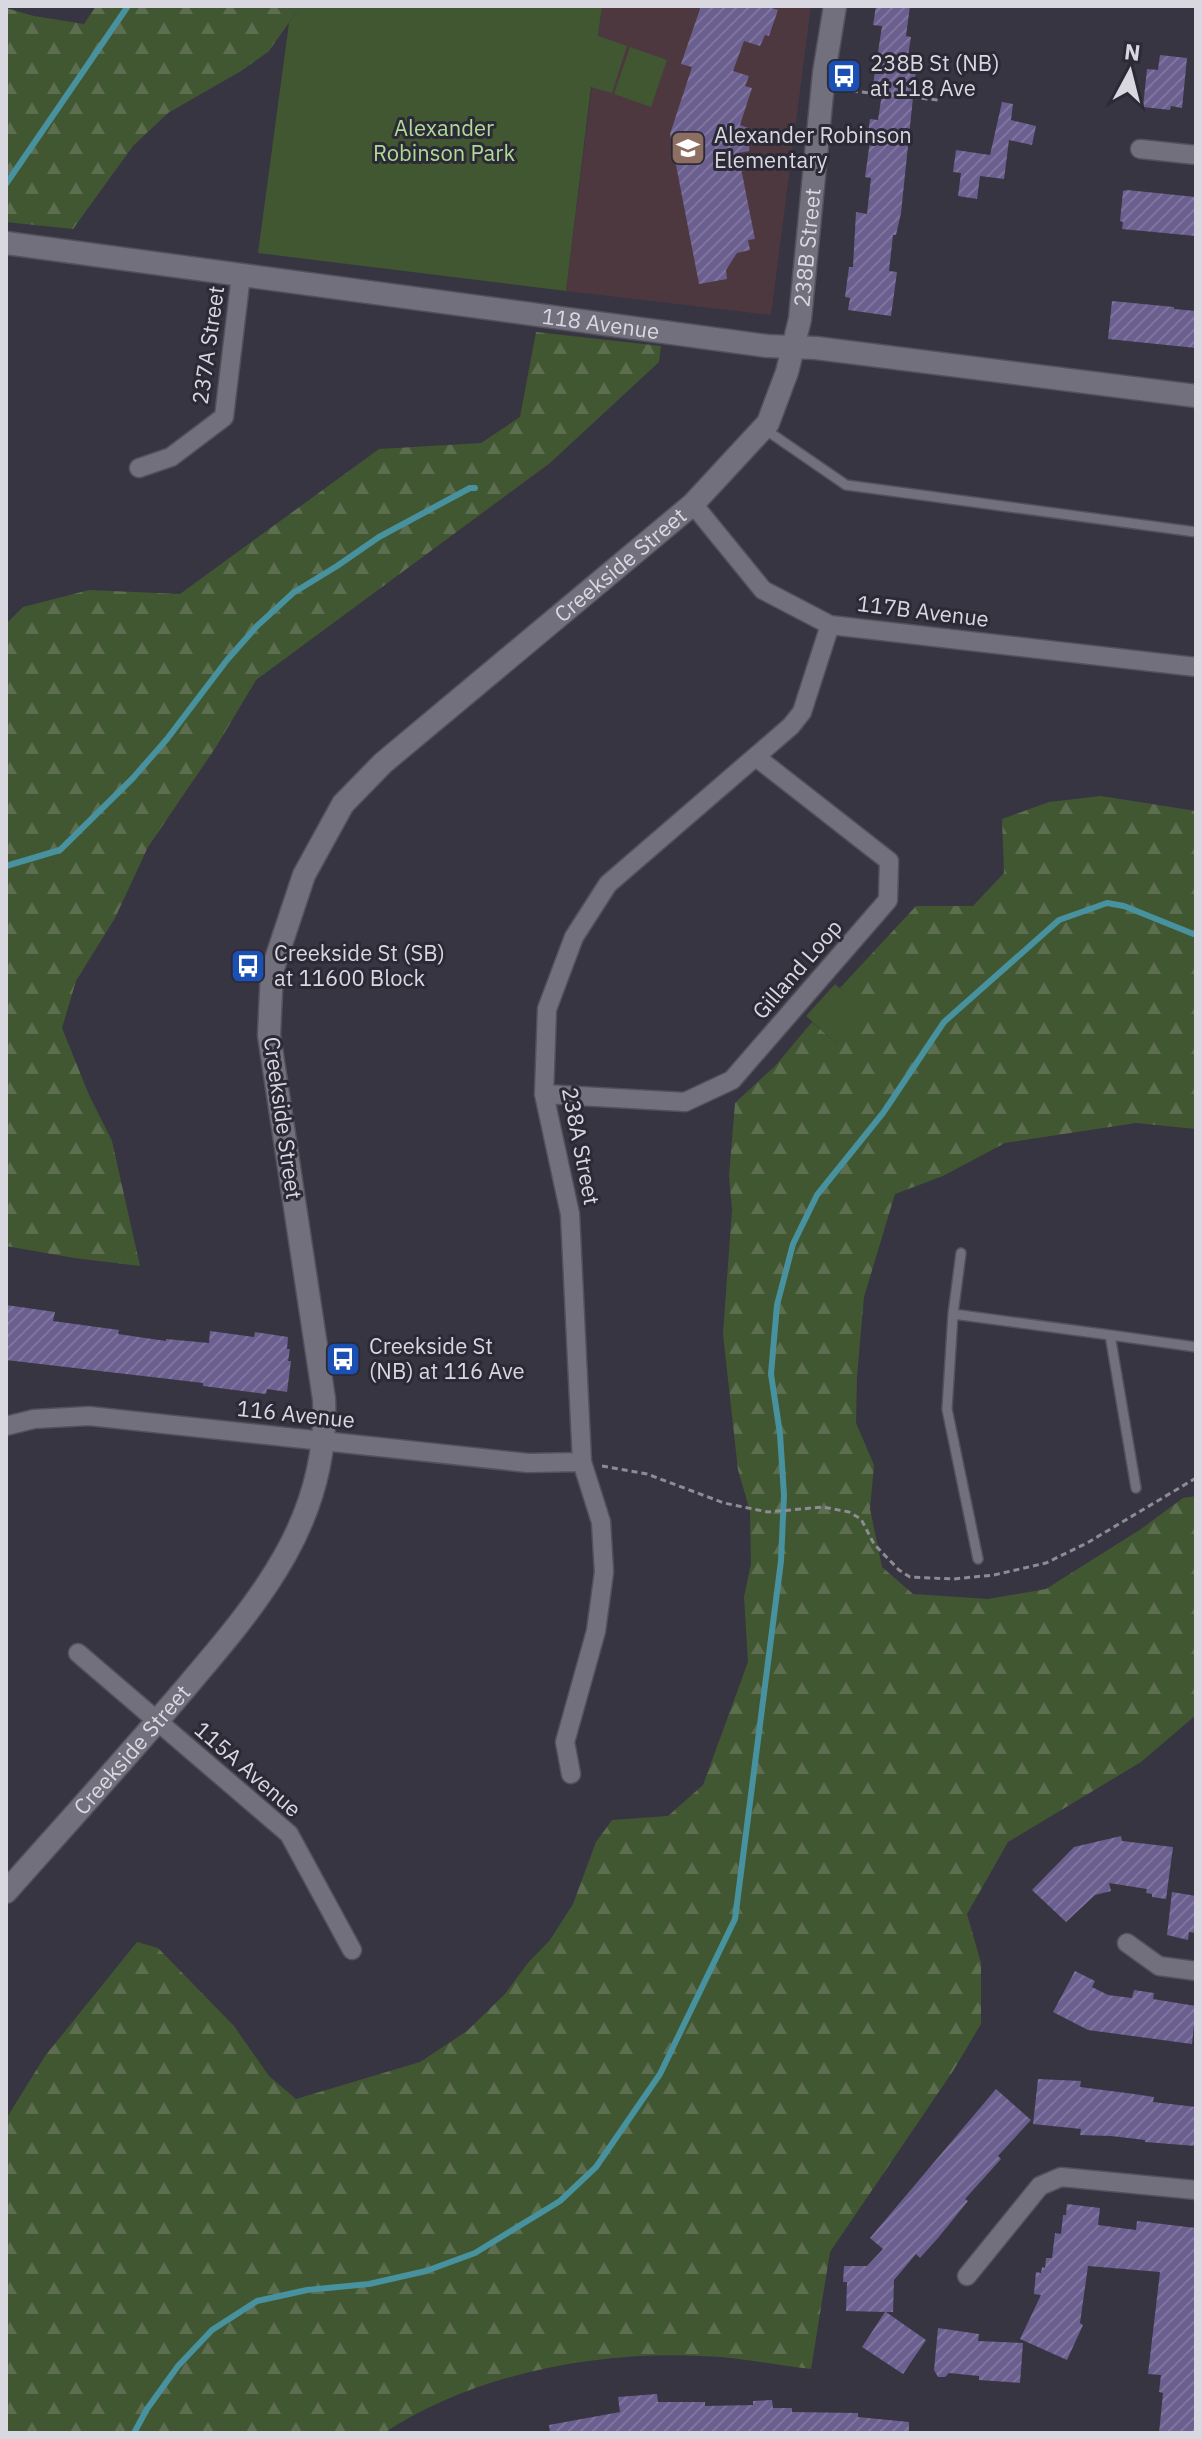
<svg xmlns="http://www.w3.org/2000/svg" width="1202" height="2439" font-family="'IBM Plex Sans',sans-serif">
  <style>
    .education { fill: #4c383e }
    .green { fill: #415732 }
    .forest { fill: url(#forest-firs) }
    .lines { fill: none; stroke-linecap: round; stroke-linejoin: round }
    .stream { stroke: #48919e; stroke-width: 6 }
    .building { fill: url(#building-hatch) }
    .service-casing { stroke: #52515c; stroke-width: 12 }
    .minor-casing { stroke: #52515c; stroke-width: 21 }
    .tertiary-casing { stroke: #52515c; stroke-width: 25 }
    .path { stroke: #8d8c95; stroke-width: 3; stroke-dasharray: 6 4; stroke-linecap: butt }
    .service { stroke: #73707e; stroke-width: 9 }
    .minor { stroke: #73707e; stroke-width: 18 }
    .tertiary { stroke: #73707e; stroke-width: 22 }
    .labels { text-anchor: middle; stroke-width: 6; stroke-linejoin: round; paint-order: stroke }
    .poi-label { font-size: 22px; fill: #d9d8e0; stroke: #2d2a37; text-anchor: start }
    .park-label { font-size: 22px; fill: #afdb95; stroke: #2d2a37 }
    .street-label { font-size: 22px; fill: #d9d8e0; stroke: #2d2a37 }
  </style>
  <defs>
    <pattern id="forest-firs" width="22" height="20" patternUnits="userSpaceOnUse" patternTransform="scale(2)"><rect width="22" height="20" fill="#415732"/><path d="M5 1l3.5 6h-7zM16 11l3.5 6h-7z" fill="#5c6e4f"/></pattern>
    <pattern id="building-hatch" width="6" height="6" patternUnits="userSpaceOnUse" patternTransform="scale(2)"><rect width="6" height="6" fill="#6a5f8f"/><path d="M-1 1l2-2M0 6l6-6M5 7l2-2" fill="none" stroke="#7f759e"/></pattern>
  </defs>
  <rect width="100%" height="100%" fill="#373541"/>
  <path class="education" d="M602 6H811L771 315 566 291Z"/>
  <path class="green" d="M301 6H602L598 36 627 46 612 93 591 87 566 291 258 253 289 23Z
    M630 47 667 60 651 107 614 94Z
    M835 984 864 1009 836 1043 806 1016Z"/>
  <path class="forest" d="M96 6H301L268 52 241 71 168 113 133 146 73 229 6 222V8L34 16 84 24Z
    M536 332 661 346 659 362 550 463 256 680 216 747 148 847 115 918 76 981 62 1028 89 1095 112 1141 140 1266 74 1258 6 1246V624L23 607 89 590 180 594 379 449 481 443 520 417Z
    M1101 796 1196 811V1129L1136 1123 1005 1143 943 1176 895 1194 864 1297 857 1376 856 1423 874 1465 870 1509 882 1567 913 1594 988 1599 1046 1589 1141 1529 1183 1498 1196 1496V1715L1141 1762 1008 1842 967 1914 981 1963V2024L953 2071 830 2252 811 2369C775 2365 738 2357 701 2356 595 2351 473 2374 384 2433H6V2119L45 2056 137 1942 158 1948 234 2026 269 2076 296 2099 420 2062 467 2031 505 1994 527 1964 550 1940 573 1904 596 1842 612 1820 668 1816 703 1785 748 1662 744 1597 751 1564 750 1511 738 1470 723 1334 732 1210 729 1176 735 1103 776 1065 812 1022 836 1043 863 1009 840 988 916 906H973L1004 873 1002 819 1049 802Z"/>
  <g class="lines">
    <path class="stream" d="M6 184 128 6
      M6 866 60 850 133 778 167 739 227 660 257 626 293 593 337 566 379 537 470 488H475
      M134 2433 147 2409 178 2366 212 2330 257 2301 307 2290 369 2284 426 2271 475 2253 560 2201 596 2167 660 2074 735 1919 781 1561 784 1495 780 1434 771 1374 777 1305 793 1244 817 1195 883 1113 944 1022 1059 920 1107 903 1124 906 1196 935"/>
  </g>
  <path class="building" d="M701 6H765L778 10 769 36 765 35 760 46 744 41 733 71 749 76 745 86 752 88 740 125 751 129 749 151 738 153 755 239 748 240 750 250 737 253 726 270 727 279 699 284 670 134 692 67 681 64Z
    M876 6H910L906 36 911 37 908 55 915 56V59H917L901 213 896 235H893L889 271 897 272 891 316 848 310 850 298 845 297 849 267H853L856 212 867 214 871 178 865 177 870 141 867 140 870 119 878 120 883 87 873 85 882 26 873 25Z
    M1160 55 1187 58 1182 108 1171 106 1170 110 1143 107 1147 69 1158 70Z
    M1002 102 1013 104 1011 120 1036 126 1032 145 1009 140 1004 179 980 176 977 199 958 196 961 173 953 172 956 150 990 155Z
    M1127 190 1196 197V236L1122 229 1123 222 1120 221 1123 191Z
    M1112 301 1174 307V309L1196 311V348L1108 339Z
    M6 1305 55 1312 53 1321 119 1330 118 1334 166 1341V1339L209 1343 210 1331 254 1337 255 1332 288 1337 287 1349H290L288 1361H291L287 1392 267 1389 266 1394 203 1386V1383L6 1360Z
    M1121 1836 1122 1841 1173 1847 1166 1899 1152 1897V1894L1146 1893 1147 1889 1109 1883 1111 1891 1095 1895 1066 1922 1032 1890 1074 1847Z
    M1172 1892 1196 1896V1933L1189 1932 1188 1940 1167 1935Z
    M1075 1971 1095 1981 1092 1987 1108 1995 1132 1998 1134 1990 1154 1993 1153 1999 1196 2006 1192 2044 1088 2030 1053 2012Z
    M1038 2079 1081 2081 1080 2087 1134 2094 1154 2097 1153 2102 1196 2107V2146L1145 2142V2140L1111 2136 1080 2135 1081 2129 1033 2124Z
    M996 2089 1031 2120 998 2156 1001 2159 965 2199 968 2201 938 2238 920 2258 916 2254 894 2280 893 2312H886L926 2340 903 2374 862 2347 885 2312 846 2311 847 2282H843L844 2266H867L883 2249 870 2238Z
    M1067 2204 1100 2208 1098 2225 1136 2230 1137 2221 1196 2228V2433H1159L1163 2393 1159 2392 1161 2375 1148 2374 1160 2272 1088 2266 1080 2323 1083 2325 1067 2360 1020 2339 1041 2295 1034 2294 1036 2272 1041 2273 1042 2267 1045 2268 1046 2258H1052L1055 2233 1061 2234 1063 2215H1066Z
    M938 2328 979 2334 978 2341 1023 2343 1020 2383 979 2380V2376L949 2373 945 2377H938L934 2370Z
    M657 2394 658 2402H705V2406L753 2405V2401L772 2400 773 2408H792V2412L858 2413V2417L909 2422V2433H550L549 2425 620 2412 618 2397Z"/>
  <g class="lines">
    <g class="service-casing">
      <path id="service" d="M763 428 846 485 1196 532
        M961 1253 953 1314 947 1409 978 1559
        M953 1314 1110 1335 1136 1488
        M1110 1335 1196 1347"/>
    </g>
    <g class="minor-casing">
      <path id="minor" d="M1140 149 1196 155
        M139 468 171 457 224 417 241 275
        M693 504 763 590 830 625 1196 667
        M544 1094 685 1102 732 1080 888 900 889 861 756 757
        M6 1426 34 1419 89 1416 528 1463 582 1462
        M78 1653 289 1834 352 1950
        M571 1774 565 1742 596 1631 604 1572 601 1522 582 1462 570 1214 544 1094 547 1009 574 937 608 884 791 726 802 712 830 625
        M1127 1943 1159 1966 1196 1971
        M967 2276 1040 2186 1061 2177 1196 2190"/>
    </g>
    <g class="tertiary-casing">
      <g id="tertiary">
        <path id="s1" d="M6 243 767 346 816 348 1196 396"/>
        <path id="s2" d="M6 1892C61 1830 117 1768 171 1705 249 1613 330 1528 324 1399L269 1035 272 971 304 875 343 804 383 763 693 504 768 423 787 372 800 319 824 73 835 6"/>
      </g>
    </g>
    <path class="path" d="M842 90 938 100
      M602 1466 647 1474 724 1503 768 1512 823 1507 849 1512 861 1519 874 1544 899 1570 910 1577 953 1579 994 1575 1046 1563 1087 1543 1196 1478"/>
    <use href="#service" class="service"/>
    <use href="#minor" class="minor"/>
    <use href="#tertiary" class="tertiary"/>
  </g>
  <defs>
    <g id="bus-square" transform="scale(1.8)"><rect x="-9" y="-9" width="18" height="18" rx="4" fill="#1a4fb4" stroke="#2d2a37"/><path d="M-5-6H5V4H4V6H2V4H-2V6H-4V4H-5ZM-3.5-4V0h7V-4ZM-3.5 1.2v1.5H-2V1.2ZM2 1.2v1.5H3.5V1.2Z" fill="#fff"/></g>
    <g id="school-square" transform="scale(1.8)"><rect x="-9" y="-9" width="18" height="18" rx="4" fill="#8d6e63" stroke="#2d2a37"/><path d="M0-5L7-2L0 1L-7-2ZM-4 1L0 2.5L4 1V4Q0 6-4 4Z" fill="#fff"/></g>
  </defs>
  <g fill-rule="evenodd">
    <use href="#bus-square" x="844" y="76"/>
    <use href="#school-square" x="688" y="148"/>
    <use href="#bus-square" x="248" y="966"/>
    <use href="#bus-square" x="343" y="1359"/>
  </g>
  <g class="labels">
    <g class="poi-label">
      <text x="870" y="71">238B St (NB)<tspan x="870" dy="25">at 118 Ave</tspan></text>
      <text x="714" y="143">Alexander Robinson<tspan x="714" dy="25">Elementary</tspan></text>
      <text x="274" y="961">Creekside St (SB)<tspan x="274" dy="25">at 11600 Block</tspan></text>
      <text x="369" y="1354">Creekside St<tspan x="369" dy="25">(NB) at 116 Ave</tspan></text>
    </g>
    <g class="park-label">
      <text x="444" y="136">Alexander<tspan x="444" dy="25">Robinson Park</tspan></text>
    </g>
    <g class="street-label">
      <text dy="8" stroke="none"><textPath href="#s2" startOffset="1968">238B Street</textPath></text>
      <text dy="8" stroke="none"><textPath href="#s1" startOffset="600">118 Avenue</textPath></text>
      <text transform="translate(208 345) rotate(-82)" y="8">237A Street</text>
      <text dy="8" stroke="none"><textPath href="#s2" startOffset="1582">Creekside Street</textPath></text>
      <text transform="translate(923 611) rotate(7)" y="8">117B Avenue</text>
      <text transform="translate(797 969) rotate(-49)" y="8">Gilland Loop</text>
      <text transform="translate(283 1118) rotate(82)" y="8">Creekside Street</text>
      <text transform="translate(581 1146) rotate(79)" y="8">238A Street</text>
      <text transform="translate(296 1414) rotate(6)" y="8">116 Avenue</text>
      <text dy="8" stroke="none"><textPath href="#s2" startOffset="190">Creekside Street</textPath></text>
      <text transform="translate(248 1769) rotate(41)" y="8">115A Avenue</text>
    </g>
  </g>
  <rect width="1202" height="2439" fill="none" stroke="#d9d8e0" stroke-width="16"/>
  <g transform="translate(1130 72) rotate(7)" stroke="#2d2a37" stroke-width="6" paint-order="stroke">
  <path d="M0-6L14 30L0 20L-14 30Z" fill="#d9d8e0"/>
  <text y="-12" font-size="22" font-weight="bold" text-anchor="middle" fill="#d9d8e0">N</text>
  </g>
</svg>
